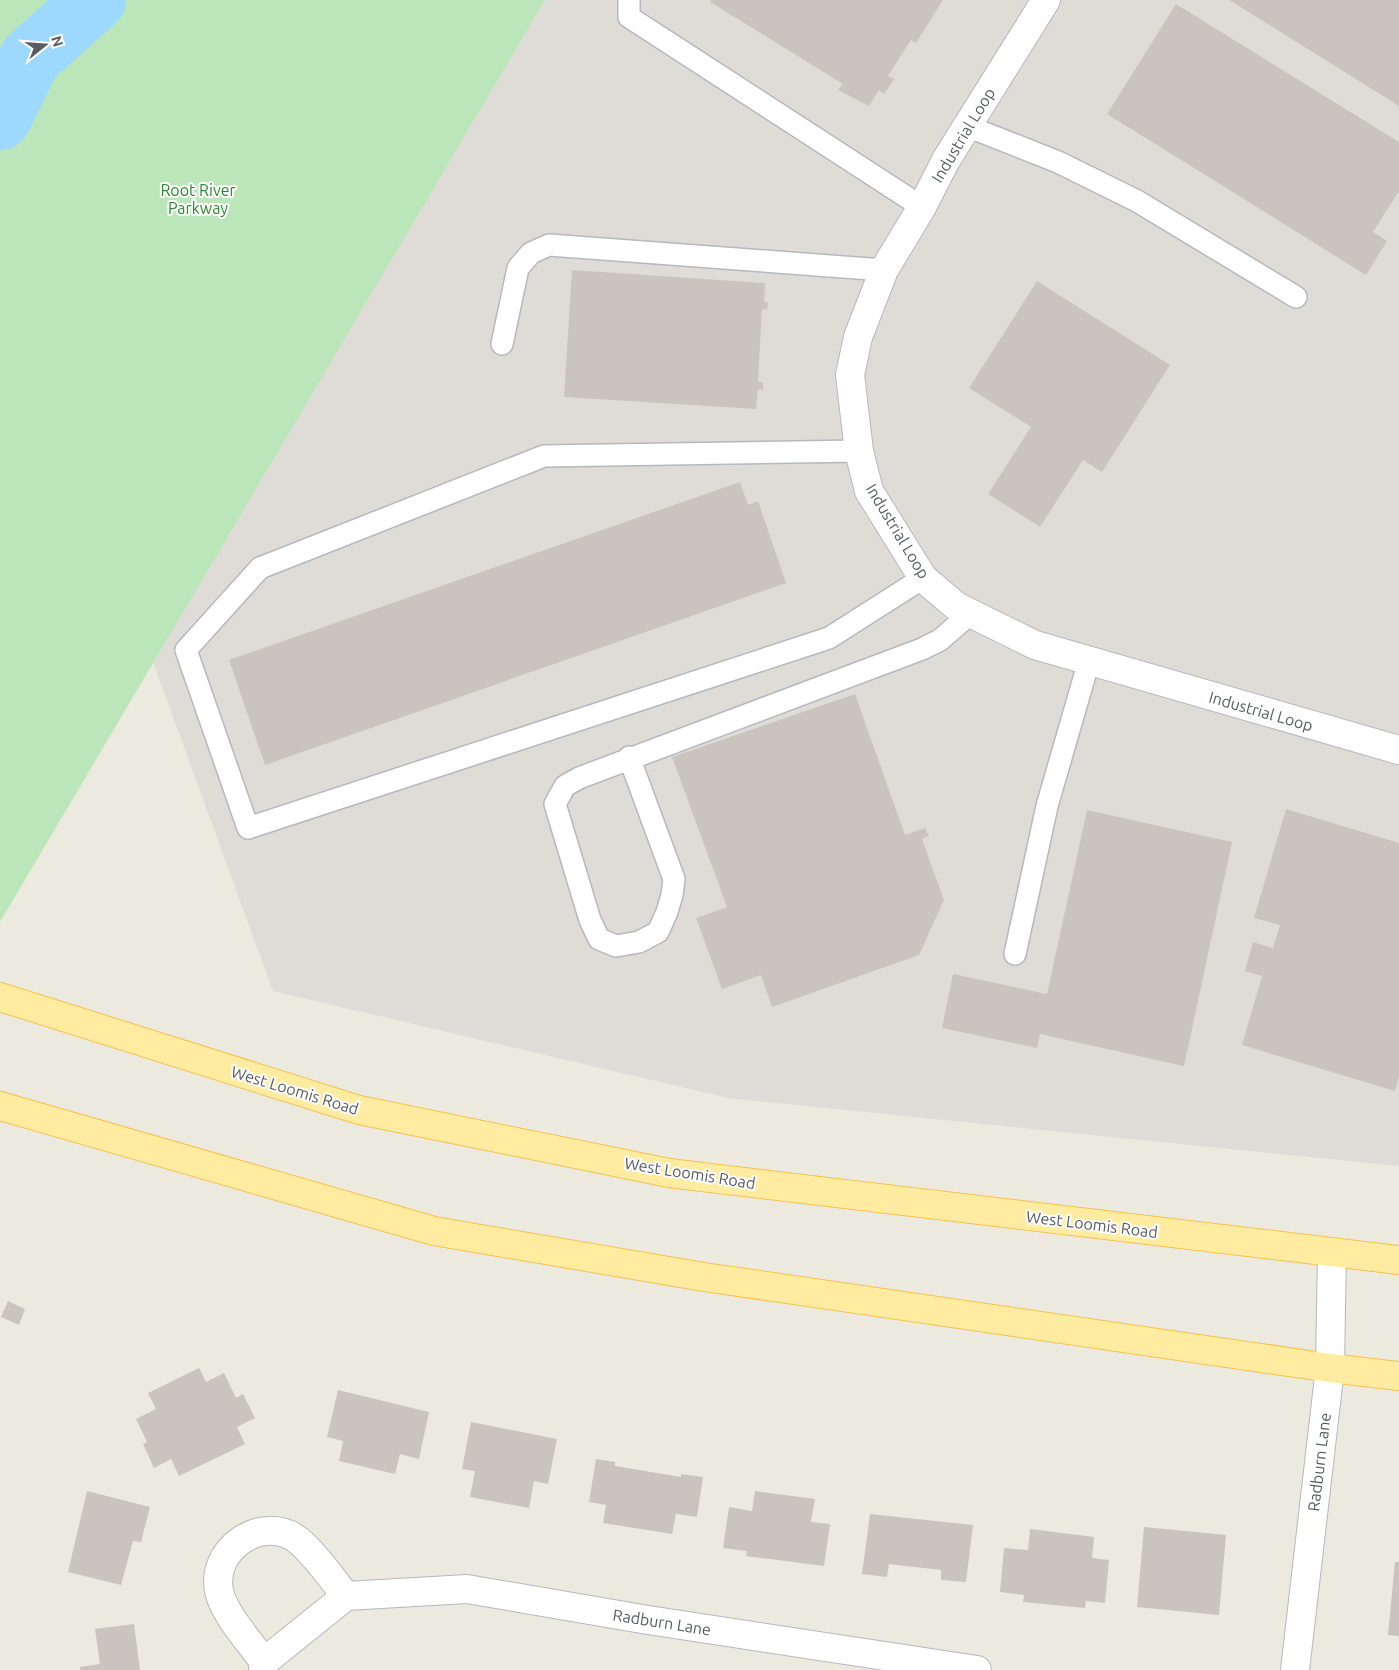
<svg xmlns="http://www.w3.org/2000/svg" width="1399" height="1670" font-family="Ubuntu,sans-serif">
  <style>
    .industrial { fill: #dfdcd7 }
    .green { fill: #bbe6b9 }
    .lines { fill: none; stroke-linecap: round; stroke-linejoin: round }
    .river { stroke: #9cd8ff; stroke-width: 62 }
    .building { fill: #c9c5be }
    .lane-casing { stroke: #b5b8bd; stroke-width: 24 }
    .street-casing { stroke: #b5b8bd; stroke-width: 30 }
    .primary-casing { stroke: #f8c14c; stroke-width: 30 }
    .lane { stroke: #fff; stroke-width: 21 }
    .street { stroke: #fff; stroke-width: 28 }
    .primary { stroke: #ffeca1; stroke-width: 28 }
    .labels { text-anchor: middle; stroke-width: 4; stroke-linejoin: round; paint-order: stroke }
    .street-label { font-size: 16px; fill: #585c61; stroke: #fff }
    .park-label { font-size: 16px; fill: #318731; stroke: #fff }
  </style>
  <rect width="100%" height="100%" fill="#ece9df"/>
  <path class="industrial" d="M545 0H1399V1166L728 1098 273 991 153 662Z"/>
  <path class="green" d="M0 0H545L0 922Z"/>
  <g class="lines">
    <path class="river" d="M0 119 30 58 95 0"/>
  </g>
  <path class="building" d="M711 0H943L916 43 911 40 888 76 894 79 884 94 879 90 869 106 838 90 843 84 710 2Z
    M1229 0H1399V106Z
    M1176 4 1399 142V191L1373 232 1387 241 1366 275 1107 114Z
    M572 270 765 283 764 302H768L767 310 762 309 758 382H763V390L758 389 756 409 564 397Z
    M1037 281 1170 365 1102 472 1083 460 1040 527 988 494 1031 427 969 388Z
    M740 482 748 505 758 501 786 583 265 765 229 660Z
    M855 694 905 835 925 828 929 836 922 839 944 900 919 955 772 1007 761 975 722 989 696 918 727 907 672 757Z
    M1286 809 1399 843V1076L1395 1091 1242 1045 1262 976 1245 971 1253 942 1273 948 1280 925 1254 918Z
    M1087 810 1232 842 1184 1066 1040 1034 1037 1048 942 1028 953 974 1047 994Z
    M8 1301 25 1309 19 1325 1 1317Z
    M199 1368 206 1382 224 1373 236 1398 243 1394 255 1418 237 1427 245 1444 179 1476 171 1459 154 1468 143 1444 147 1442 136 1419 156 1409 148 1393Z
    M338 1390 429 1412 419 1459 400 1454 395 1474 339 1461 343 1441 327 1437Z
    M471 1422 557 1439 548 1484 534 1481 529 1508 470 1497 475 1471 462 1469Z
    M596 1459 615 1462V1466L681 1477V1474L703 1477 697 1517 676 1514 672 1534 603 1523 606 1505 589 1502Z
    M87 1491 150 1507 141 1542 133 1541 121 1585 68 1572Z
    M755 1491 815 1499 811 1522 830 1524 824 1566 746 1556 747 1551 723 1548 729 1507 752 1511Z
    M870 1514 973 1525 966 1582 941 1580V1570L889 1564 887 1577 862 1574Z
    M1144 1527 1226 1535 1219 1615 1137 1607Z
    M1030 1529 1094 1537 1092 1558 1109 1560 1105 1603 1086 1601 1085 1608 1023 1602 1024 1595 1000 1592 1004 1548 1028 1550Z
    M1395 1562H1399V1636L1388 1635Z
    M134 1624 140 1670H80V1667L100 1664 95 1629Z"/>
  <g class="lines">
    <g class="lane-casing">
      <path id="lane" d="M629 0V17L922 207
        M967 126 1058 162 1137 201 1296 297
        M502 344 518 268 531 253 549 245 884 270
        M859 451 544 456 260 568 186 650 248 828 829 638 923 578
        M629 757 674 879 672 895 667 912 658 932 639 942 616 946 599 939 590 920 555 804 565 786 579 778 922 649 940 640 970 614
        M1015 954 1047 806 1089 661"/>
    </g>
    <g class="street-casing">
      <path id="street" d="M1046 0 946 160 922 207 884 270 858 337 850 375 859 451 869 491 923 578 956 606 1035 645 1399 750
        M346 1596 467 1589 648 1620 977 1670
        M264 1662C250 1642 228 1619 220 1595 207 1550 263 1512 299 1541 316 1555 332 1579 346 1596
        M263 1670 264 1662 346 1596
        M1295 1670 1330 1368 1332 1253"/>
    </g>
    <g class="primary-casing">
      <path id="primary" d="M0 997 359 1110 669 1173 1399 1260
        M0 1106 434 1231 704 1277 1330 1368 1399 1376"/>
    </g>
    <use href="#lane" class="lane"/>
    <use href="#street" class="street"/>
    <use href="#primary" class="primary"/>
  </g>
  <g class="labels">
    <g class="street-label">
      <text transform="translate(963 135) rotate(-59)" y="6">Industrial Loop</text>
      <text transform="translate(898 531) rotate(59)" y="6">Industrial Loop</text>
      <text transform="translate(1261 711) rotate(16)" y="6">Industrial Loop</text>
      <text transform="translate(295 1090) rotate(17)" y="6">West Loomis Road</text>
      <text transform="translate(690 1173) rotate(9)" y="6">West Loomis Road</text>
      <text transform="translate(1092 1224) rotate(7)" y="6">West Loomis Road</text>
      <text transform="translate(1319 1462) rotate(-83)" y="6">Radburn Lane</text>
      <text transform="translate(662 1622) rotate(9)" y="6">Radburn Lane</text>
    </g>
    <g class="park-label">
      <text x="198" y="196">Root River<tspan x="198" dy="18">Parkway</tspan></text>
    </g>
  </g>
  <g transform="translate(45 45) rotate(73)" stroke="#ffffff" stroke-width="4" paint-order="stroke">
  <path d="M0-4L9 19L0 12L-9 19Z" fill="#585c61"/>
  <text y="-8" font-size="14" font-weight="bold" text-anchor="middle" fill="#585c61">N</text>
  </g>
</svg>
